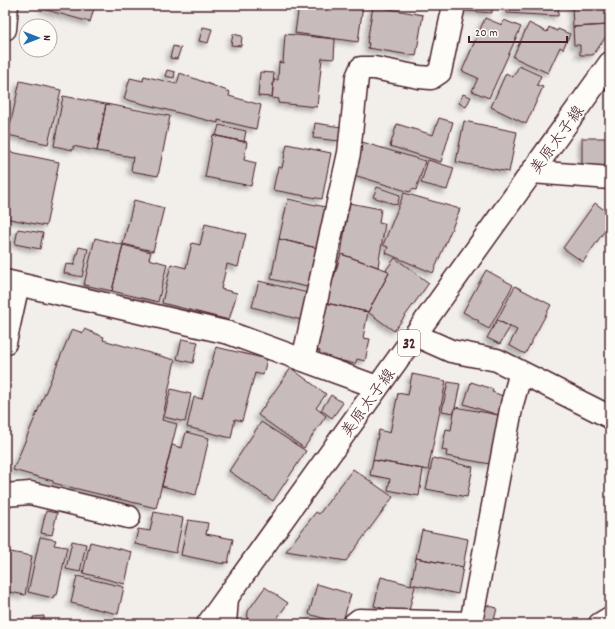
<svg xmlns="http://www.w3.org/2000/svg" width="615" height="629" font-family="Dekko,'Klee One',sans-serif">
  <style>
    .building { fill: #c8bbbb; stroke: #4a1f2b; filter: url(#shadow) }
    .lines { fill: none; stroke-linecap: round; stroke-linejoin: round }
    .street-casing { stroke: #4a1f2b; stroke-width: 25 }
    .primary-casing { stroke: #4a1f2b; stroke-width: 25 }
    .street { stroke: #fdfcf7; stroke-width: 22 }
    .primary { stroke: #fdfcf7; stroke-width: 22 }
    .labels { text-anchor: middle; stroke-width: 3.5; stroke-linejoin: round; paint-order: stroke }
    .shield { fill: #fdfcf7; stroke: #806168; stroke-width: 1 }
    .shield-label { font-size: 15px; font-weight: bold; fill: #4a1f2b }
    .street-label { font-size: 16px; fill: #4a1f2b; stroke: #fdfcf7 }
  </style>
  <defs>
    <filter id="shadow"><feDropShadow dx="-3.5" dy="3.5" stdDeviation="2" flood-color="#0004"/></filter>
  </defs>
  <rect width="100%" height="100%" fill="#f2efeb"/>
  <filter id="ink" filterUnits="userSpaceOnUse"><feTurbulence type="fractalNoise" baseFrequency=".025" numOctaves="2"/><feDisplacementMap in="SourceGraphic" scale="8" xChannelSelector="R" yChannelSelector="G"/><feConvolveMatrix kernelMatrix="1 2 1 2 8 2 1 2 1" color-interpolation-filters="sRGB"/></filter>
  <g filter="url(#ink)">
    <path class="building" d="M44 5H95L90 22 43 9Z
      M299 5H363L358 42 295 33Z
      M467 5H492V13L466 11Z
      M507 5H559L558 16 506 13Z
      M572 5H610V9H609V25L573 27Z
      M373 6 423 15 416 56 368 48 369 43H367Z
      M485 18 502 25 504 20 521 27 489 98 472 91 478 78 462 71Z
      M529 23 547 32 549 27 557 31 558 29 570 34 563 49 560 47 548 73 513 57Z
      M609 25 610 31 593 55H580V45H574L573 27Z
      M203 27 212 29 208 43 199 41Z
      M233 34 242 36 241 46 231 45Z
      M285 34 335 39 334 59 322 58 317 107 278 103 279 99 272 98 274 80H278L279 62 283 63Z
      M173 46 181 48 177 59 170 58Z
      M519 66 541 76 537 85 543 87 526 124 491 107 506 73 513 77Z
      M167 70 175 72 174 78 165 76Z
      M260 72 274 73 272 97 258 96Z
      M180 73 230 92 229 96 261 105 256 129 218 120V123L124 99 130 78 143 81 144 76 177 84Z
      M20 81 61 90 48 144 8 135Z
      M463 94 471 97 466 107 459 103Z
      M63 96 106 104 97 151 73 146V150L54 146Z
      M106 104 170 116 158 176 131 171 133 157 97 151Z
      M439 118 453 122 441 162 390 146 397 124 433 135Z
      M464 121 517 132 509 172 456 162Z
      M315 123 341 127 339 141 313 138Z
      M219 125 246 131 244 142 216 136Z
      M213 135 247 142 244 160 256 163 251 186 205 177Z
      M582 138H609L608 167 582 166Z
      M362 142 425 161 416 190 412 189 410 192 354 175Z
      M287 144 331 153 322 199 273 190 278 167 282 168Z
      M6 151 59 162 46 226 5 218V157Z
      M428 160 454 168 447 190 421 183Z
      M377 187 400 195 397 205 373 197Z
      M404 193 460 209 433 273 386 253 388 247 383 245Z
      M288 199 330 208 321 249 279 239Z
      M134 200 164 208 153 251 123 244Z
      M349 203 381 209 379 223 385 224 378 267 341 254Z
      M595 203 610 214V223L583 262 563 248Z
      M205 224 246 234 238 267 227 264 221 289 237 293 229 320 162 303 171 264 186 268 192 243 200 245Z
      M18 229 43 233 40 249 15 244Z
      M95 238 123 245 112 291 84 285Z
      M279 239 321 249 312 288 271 279Z
      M123 245 151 252 149 259 167 264 158 302 112 291Z
      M79 247 88 249 82 277 64 273 66 264 74 265Z
      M341 254 386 270 389 273 368 312 326 303 332 277H334Z
      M395 258 429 283 394 331 368 312 389 273 386 270Z
      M486 270 513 285 489 329 478 323 479 321 463 312Z
      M259 281 312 294 305 321 252 307Z
      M515 286 551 305 525 354 509 345 517 330 497 320Z
      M326 303 368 312 363 338 370 339 365 361 357 359 355 364 319 355 320 351 316 350Z
      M497 320 510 327 500 344 487 338Z
      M72 329 83 333 84 329 104 337 103 340 175 360 162 420 177 424 156 508 53 483V481L13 470Z
      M182 339 198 342 193 363 177 359Z
      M216 347 267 359 263 375 255 373 242 421 235 419 231 438 187 427 194 397 202 399Z
      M291 368 326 394 316 408 326 416 304 448 258 415Z
      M412 374 446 381 428 470 373 460 379 430 390 433 398 393 408 395Z
      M448 382 460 384 454 413 442 411Z
      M471 382 493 389 492 392 506 397 501 416 464 404Z
      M171 389 191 394 185 422 164 417Z
      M331 395 343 403 332 418 321 410Z
      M455 407 499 415 490 464 446 456 447 451 442 450 446 429 451 430Z
      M261 422 306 451 273 501 229 471Z
      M186 432 209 438 196 495 162 486 172 445 182 448Z
      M433 458 473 467 467 497 426 489Z
      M373 460 423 469 419 496 388 490 390 479 370 475Z
      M353 469 393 497 346 561 286 551 316 512 319 514Z
      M46 511 57 513 52 535 41 533Z
      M154 512 183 518 176 553 135 544 138 529 150 531Z
      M188 520 208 523 206 534 233 539 228 563 224 562V564L181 555Z
      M422 530 468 539 463 567 416 558Z
      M40 537 56 540 54 545 67 547 57 595H54L53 598 28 592Z
      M72 541 86 544 80 572 66 569Z
      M90 542 132 552 125 584 83 573Z
      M5 551 32 556 25 595 5 591Z
      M416 558 463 567 458 594 411 584Z
      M77 576 124 587 118 614 71 603Z
      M381 577 415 586 408 615 374 606Z
      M317 584 351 594 342 624 309 614Z
      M265 587 288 603 273 624 247 623 248 611Z
      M486 605 497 608 493 624H482Z
      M44 616V624H33V617Z
      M78 621 92 624H78Z"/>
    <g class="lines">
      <g class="street-casing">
        <path id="street" d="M5 29 7 5
          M532 172 610 178
          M5 281 229 333 377 387
          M415 335 451 351 497 360 610 417
          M5 343 18 284
          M303 360 349 153 357 77 361 68H374L419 77 431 78 440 72 454 5
          M5 495 30 493 129 517
          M225 624 227 598
          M354 624 359 620 471 623 512 404 521 372
          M600 624 610 618"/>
      </g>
      <g class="primary-casing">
        <path id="primary" d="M208 624 610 63"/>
      </g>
      <use href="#street" class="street"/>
      <use href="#primary" class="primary"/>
    </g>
  </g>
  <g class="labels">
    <rect class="shield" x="398" y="330" width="22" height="26" rx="3"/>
    <g class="shield-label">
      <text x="409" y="348">32</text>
    </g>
    <g class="street-label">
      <text transform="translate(556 139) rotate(-54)" y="6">美原太子線</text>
      <text transform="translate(367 402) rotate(-54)" y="6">美原太子線</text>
    </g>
  </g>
  <rect width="615" height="629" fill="none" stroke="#fdfcf7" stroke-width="20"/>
  <rect x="10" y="10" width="595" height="609" fill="none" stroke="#4a1f2b" stroke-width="1.5" filter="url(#ink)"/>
  <g transform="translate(38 38) rotate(90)"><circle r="19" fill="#fdfcf7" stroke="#b5a4a5"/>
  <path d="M0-3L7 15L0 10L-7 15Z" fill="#1f6fb2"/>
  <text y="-6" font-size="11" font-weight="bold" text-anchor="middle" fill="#4a1f2b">N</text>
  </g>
  <path d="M469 36v6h98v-6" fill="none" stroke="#4a1f2b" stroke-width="2"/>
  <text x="475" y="36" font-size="12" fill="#4a1f2b" stroke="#fdfcf7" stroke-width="3" paint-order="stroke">20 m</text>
</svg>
